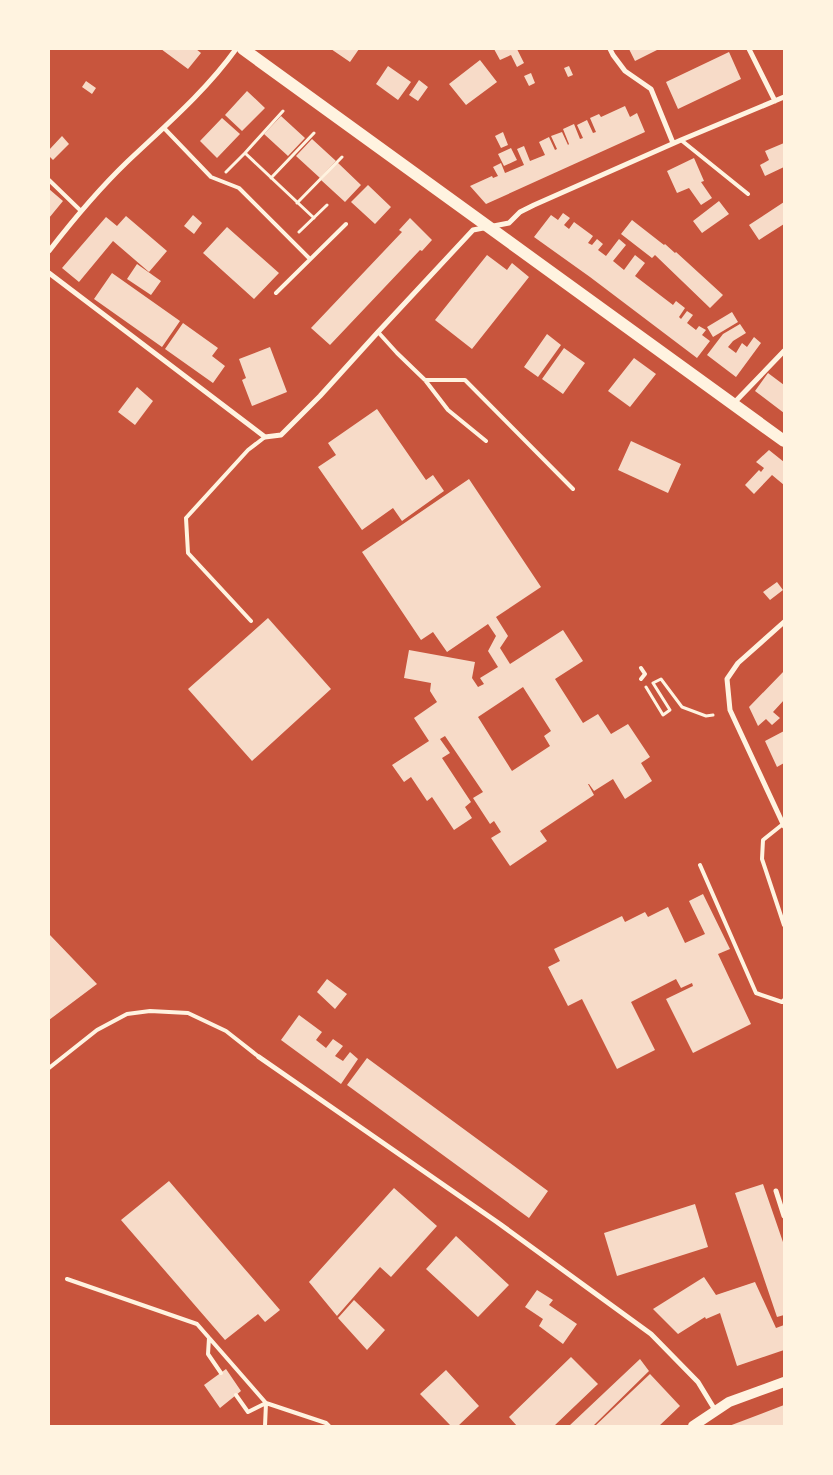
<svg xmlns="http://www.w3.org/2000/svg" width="833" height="1475" font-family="Roboto,sans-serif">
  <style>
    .building { fill: #f7dbc8; fill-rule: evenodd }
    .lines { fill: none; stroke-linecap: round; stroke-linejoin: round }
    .path { stroke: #fff3e0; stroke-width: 3 }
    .service { stroke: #fff3e0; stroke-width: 4 }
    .minor { stroke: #fff3e0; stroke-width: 5 }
    .secondary { stroke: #fff3e0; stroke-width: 10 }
    .primary { stroke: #fff3e0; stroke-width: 12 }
  </style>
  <rect width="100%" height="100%" fill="#c8553d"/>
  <path class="building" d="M161 49H196L201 53 188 69Z
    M331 49H359L350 62Z
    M494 49H517L524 63 517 67 511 55 500 60Z
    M629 49H659L635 61Z
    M729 52 741 79 678 109 666 82Z
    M480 60 497 82 466 105 449 84Z
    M388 66 411 82 398 100 376 84Z
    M569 66 573 75 568 77 564 68Z
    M531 73 535 83 529 86 524 76Z
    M419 80 428 87 418 101 409 95Z
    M86 81 96 88 92 94 82 87Z
    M247 91 265 108 242 131 225 115Z
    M625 106 630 117 637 113 645 132 486 204 470 186 492 176 493 178 498 176 493 167 501 163 505 173 524 165 517 149 524 146 530 161 545 155 539 142 549 137 555 150 557 149 551 136 562 132 568 145 569 144 563 129 574 124 580 139 583 138 577 125 587 120 593 133 596 132 590 118 599 114 601 117Z
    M281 116 305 138 288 156 264 134Z
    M222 118 240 134 217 158 200 141Z
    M503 132 508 145 501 148 495 136Z
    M62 136 69 144 53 160 49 156V150Z
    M312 139 336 161 320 178 296 156Z
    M784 143V167L765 176 760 165 769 160 765 151Z
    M511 148 517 160 504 166 498 154Z
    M694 158 704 181 701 182 712 198 701 205 689 188 677 193 667 171Z
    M337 162 361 185 345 202 321 180Z
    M368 185 391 207 375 224 351 202Z
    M49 189 63 201 49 218Z
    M719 201 729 214 702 233 693 221Z
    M784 202V224L759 240 749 225Z
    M563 213 570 218 564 225 569 229 574 222 593 236 588 243 592 245 597 239 603 244 598 250 606 256 619 239 626 245 613 261 624 270 635 255 645 263 635 276 673 305 676 301 685 308 679 317 681 319 687 311 693 315 687 323 696 330 699 326 706 330 702 335 710 341 697 358 590 277 534 237 551 215 558 220Z
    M193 215 202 223 194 234 184 226Z
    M126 216 167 251 149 272 113 241 79 282 62 268 106 217 117 226Z
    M410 218 432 240 422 251 420 250 330 345 311 328 402 232 399 230Z
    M632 220 664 245 665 244 675 253 676 252 723 295 710 308 655 255 652 258 621 234Z
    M227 227 279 273 254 299 203 253Z
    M487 255 507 270 512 263 529 277 472 349 435 320Z
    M137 264 161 281 151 295 127 279Z
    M112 273 180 321 162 347 94 299Z
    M732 312 738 322 713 337 707 327Z
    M183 323 218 348 212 356 225 366 213 383 165 349Z
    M740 324 746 333 733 341 728 347 736 353 742 343 747 347 754 337 761 343 736 377 707 355 723 334Z
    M547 334 561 345 538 377 524 367Z
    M270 347 287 392 252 406 242 380 246 378 239 359Z
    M564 348 585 363 563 394 542 379Z
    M634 358 656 374 630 407 608 391Z
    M768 373 784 385V413L755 391Z
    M137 387 153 401 135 425 118 412Z
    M377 409 426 480 433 475 444 491 402 521 393 508 362 530 318 467 336 455 328 443Z
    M631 441 681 464 668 493 618 470Z
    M769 450 784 462V485L772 475 754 494 745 485 759 470 761 472 764 468 756 462Z
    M469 479 541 587 496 617 508 636 500 648 510 664 563 630 583 661 555 679 583 723 598 714 611 734 628 724 650 757 641 763 652 781 625 799 613 779 594 791 589 784H588L594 795 540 831 547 841 510 866 491 838 501 832 494 821 490 824 473 798 483 792 445 736 440 739 450 753 442 758 471 802 465 807 472 818 454 830 432 797 427 801 411 777 404 782 392 765 429 741 414 718 437 702 430 691 431 683 404 678 409 650 475 662 472 678 478 687 484 684 480 678 498 667 488 651 496 636 488 624 447 652 433 632 421 640 362 552ZM523 687 551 731 544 736 550 746 512 771 478 717Z
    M777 582 783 590 770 600 763 592Z
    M268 618 331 689 252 761 188 689Z
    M784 671V700L773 712 780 718 772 725 766 719 758 726 749 707Z
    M784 731V763L777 767 765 741Z
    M703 894 730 949 718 954 751 1024 693 1053 666 999 693 986 692 983 681 988 676 979 631 1002 655 1050 617 1069 582 999 568 1006 548 967 560 961 554 949 622 916 625 922 645 912 648 917 668 907 685 943 705 934 689 901Z
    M49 934 97 984 49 1020Z
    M327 979 347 994 335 1009 317 992Z
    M299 1015 322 1032 316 1040 326 1048 333 1039 343 1046 335 1056 343 1061 350 1052 358 1059 341 1084 281 1040Z
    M367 1058 548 1191 529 1218 347 1085Z
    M169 1181 280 1310 265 1322 258 1314 225 1340 121 1220Z
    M763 1184 784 1245V1315L777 1317 735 1193Z
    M394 1188 437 1226 391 1277 380 1267 337 1316 309 1282Z
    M695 1204 708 1247 617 1276 604 1233Z
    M456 1236 509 1285 478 1317 426 1269Z
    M704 1277 716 1295 755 1282 776 1328 784 1325V1350L737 1366 720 1313 706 1319 705 1317 678 1334 653 1309Z
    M537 1290 553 1300 549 1305 577 1324 563 1344 539 1326 543 1319 525 1307Z
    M354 1300 385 1330 367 1350 338 1318Z
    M571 1357 598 1384 554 1426H517L509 1417Z
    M640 1359 649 1371 593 1426H569Z
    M226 1369 241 1391 220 1408 204 1385Z
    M446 1370 479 1406 458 1426H451L420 1394Z
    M650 1374 680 1406 659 1426H595Z
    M784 1405V1426H729Z"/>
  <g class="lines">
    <path class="path" d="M245 153 283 111
      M226 172 245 153 314 218
      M271 178 314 133
      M297 203 342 157
      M299 232 327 205
      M646 687 663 715 670 710 653 683 661 679 682 707 706 716 713 715"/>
    <path class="service" d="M164 128 211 177 239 188 310 259
      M681 140 748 194
      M49 180 81 211
      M276 293 346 224
      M378 332 397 353 425 380 448 410 486 441
      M425 380H465L573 489
      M251 621 188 553 186 518 248 450 265 437
      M641 679 645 674 641 668
      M783 824 763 840 762 859 784 925
      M700 865 756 993 782 1002 784 1000
      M49 1068 97 1030 127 1014 150 1011 188 1013 226 1031 259 1057
      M67 1279 197 1324 266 1403 326 1423 329 1426
      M209 1338 208 1354 221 1373
      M236 1395 248 1412 266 1403 265 1426"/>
    <path class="minor" d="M610 49 613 55 625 71 651 89 673 143
      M749 49 775 101
      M49 251C73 220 99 189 127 162 165 126 205 92 236 49
      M49 273 265 437 281 435 320 396 378 332 473 230 509 223 520 212 534 205 681 140 784 97
      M733 404 784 351
      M784 622 738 663 727 679 730 710 784 826
      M259 1057 497 1222 651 1334 698 1382 715 1410
      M776 1191 784 1216"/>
    <path class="secondary" d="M693 1426 729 1402 784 1382"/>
    <path class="primary" d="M243 49 784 441"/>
  </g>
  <rect width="833" height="1475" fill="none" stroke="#fff3e0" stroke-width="100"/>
</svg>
